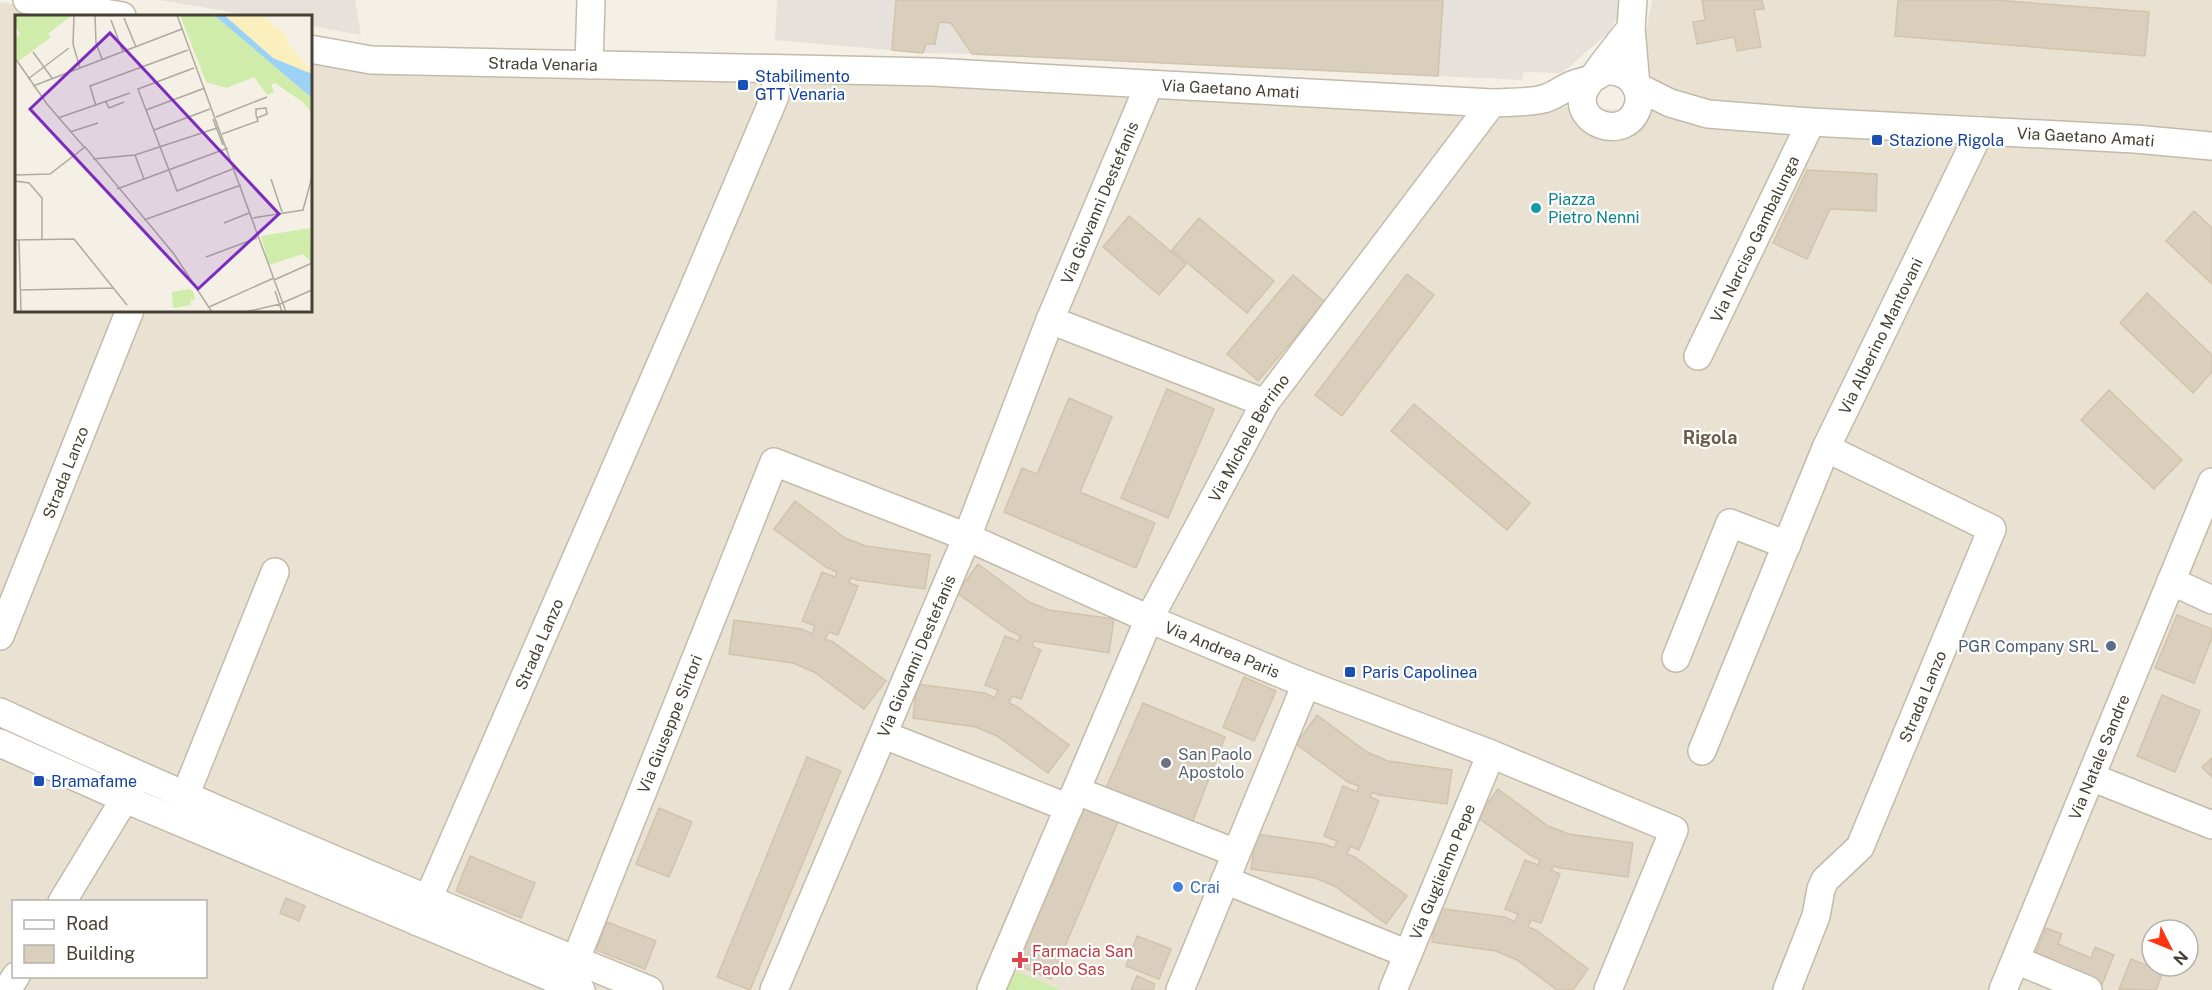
<svg xmlns="http://www.w3.org/2000/svg" width="2212" height="990" font-family="'Public Sans',sans-serif">
  <style>
    .residential { fill: #e9e2d3; fill-rule: evenodd }
    .industrial { fill: #e6e1da }
    .green { fill: #cfecaa }
    .building { fill: #dacebd; stroke: #d2c3ac; stroke-width: 1.5 }
    .lines { fill: none; stroke-linecap: round; stroke-linejoin: round }
    .minor-casing { stroke: #c3baaa; stroke-width: 30 }
    .minor { stroke: #fff; stroke-width: 27 }
    .transit-dot { fill: #1a4fb4; stroke: #fff; stroke-width: 2 }
    .culture-dot { fill: #0f9aa8; stroke: #fff; stroke-width: 2 }
    .service-dot { fill: #5c6f8a; stroke: #fff; stroke-width: 2 }
    .worship-dot { fill: #6b7280; stroke: #fff; stroke-width: 2 }
    .shop-dot { fill: #3f7fe0; stroke: #fff; stroke-width: 2 }
    .health-dot { fill: #e0444e; stroke: #fff; stroke-width: 2 }
    .labels { text-anchor: middle; stroke-width: 4.5; stroke-linejoin: round; paint-order: stroke }
    .street-label { font-size: 16px; fill: #474034; stroke: #fff }
    .transit-label { font-size: 16px; fill: #164399; stroke: #fff; text-anchor: start }
    .culture-label { font-size: 16px; fill: #0d838f; stroke: #fff; text-anchor: start }
    .service-label { font-size: 16px; fill: #4e5e75; stroke: #fff; text-anchor: end }
    .worship-label { font-size: 16px; fill: #5b616d; stroke: #fff; text-anchor: start }
    .shop-label { font-size: 16px; fill: #366cbe; stroke: #fff; text-anchor: start }
    .health-label { font-size: 16px; fill: #be3a42; stroke: #fff; text-anchor: start }
    .neighbourhood-label { font-size: 18px; font-weight: bold; fill: #6b5e4a; stroke: #fff }
    .inset-road { fill: none; stroke: #afaa9e; stroke-width: 1.5 }
    .view { fill: #7b2cbf; fill-opacity: 0.15; stroke: #7b2cbf; stroke-width: 3 }
    .inset-edge { fill: none; stroke: #474034; stroke-width: 3 }
  </style>
  <rect width="100%" height="100%" fill="#f4f0e5"/>
  <path class="residential" d="M1652 0H2212V990H0V2L81 16H16V310H310L311 53 552 76 775 83 1149 85 1624 110 1642 52ZM14 902H206V976H14ZM2152 930H2188V966H2152Z"/>
  <path class="industrial" d="M159 0H355L361 35 311 26 310 16H255Z
    M777 0H1619L1618 16 1608 33 1562 73 1524 72 1522 80 972 54 923 53 775 40Z"/>
  <path class="green" d="M1011 969 1061 990H1002Z"/>
  <path class="building" d="M896 0H1443L1438 76 972 54 951 23 939 22 935 44H926L923 53 892 50Z
    M1702 0H1762L1764 9 1754 10 1761 47 1737 51 1734 37 1697 44 1693 22 1705 20Z
    M1898 0H1995L2149 12 2145 56 1895 36Z
    M1807 170 1877 174 1876 211 1830 209 1807 259 1773 243Z
    M2194 211 2212 228V284L2166 241Z
    M1129 216 1186 264 1159 295 1103 247Z
    M1199 218 1274 281 1247 313 1172 250Z
    M1407 274 1434 295 1342 416 1315 395Z
    M1293 275 1325 302 1258 381 1227 354Z
    M2147 293 2212 355V372L2193 393 2120 323Z
    M1167 389 1214 409 1168 518 1121 498Z
    M2109 390 2182 460 2154 489 2081 420Z
    M1069 398 1112 417 1080 492 1155 523 1136 568 1004 512 1022 468 1037 474Z
    M1414 404 1530 503 1507 530 1391 431Z
    M795 501 845 538 866 546 930 555 925 589 857 580 851 577 849 583 858 586 838 635 829 632 825 639 833 642 886 681 864 709 814 672 793 663 729 654 734 620 802 629 812 634 815 626 802 621 822 572 835 577 837 572 826 567 774 529Z
    M978 564 1029 602 1049 610 1114 619 1109 653 1034 641 1032 646 1041 650 1021 699 1012 696 1009 703 1016 706 1069 745 1048 773 997 736 976 727 913 718 917 684 985 693 995 698 998 690 985 685 1005 636 1018 641 1021 636 1010 631 957 593Z
    M2177 615 2212 629V638L2194 683 2155 668Z
    M1244 677 1276 691 1254 741 1223 727Z
    M2162 695 2200 711 2175 772 2137 756Z
    M1143 703 1225 737 1192 823 1106 788Z
    M1317 715 1367 752 1388 761 1452 770 1447 804 1379 795 1372 792 1370 797 1379 801 1359 850 1350 846 1347 854 1355 857 1407 896 1386 924 1336 887 1315 878 1251 869 1256 834 1324 844 1334 848 1337 841 1324 836 1343 786 1357 792 1359 786 1348 782 1296 744Z
    M807 757 841 771 750 990 717 977Z
    M2212 758V777L2202 767Z
    M1498 789 1548 826 1569 834 1633 843 1628 877 1560 868 1554 866 1551 870 1560 874 1541 923 1531 920 1528 927 1536 930 1588 969 1573 990H1557L1517 960 1496 951 1432 942 1437 908 1505 917 1515 922 1518 914 1505 909 1525 860 1538 865 1540 860 1530 855 1477 817Z
    M1084 799 1121 815 1051 979 1015 964Z
    M659 808 692 822 669 877 636 864Z
    M470 856 535 883 521 918 456 891Z
    M286 898 305 906 299 921 280 913Z
    M607 922 656 941 645 969 596 950Z
    M2046 928 2062 934 2058 944 2091 958 2095 947 2114 955 2101 987 2033 960Z
    M1137 936 1171 949 1159 979 1126 966Z
    M2131 959 2163 972 2156 990 2119 989Z
    M1137 976 1155 984 1153 990H1131Z"/>
  <g class="lines">
    <g class="minor-casing">
      <g id="minor">
        <path d="M27 0 122 16"/>
        <path d="M1633 0 1631 28 1636 86"/>
        <path id="s1" d="M310 49 371 60 932 72 1492 103C1509 102 1527 103 1543 99 1553 97 1562 89 1572 85 1579 82 1587 81 1593 78 1599 75 1603 71 1610 71 1621 71 1632 77 1636 87 1640 94 1640 102 1637 109 1625 142 1572 124 1584 91 1587 84 1593 78 1597 72 1608 57 1619 43 1631 28"/>
        <path d="M589 65 591 0"/>
        <path id="s2" d="M1636 86 1670 103 1708 114 1811 122 2135 139 2212 146"/>
        <path d="M1050 320 1265 403"/>
        <path id="s3" d="M1698 356 1811 122"/>
        <path d="M2171 581 2212 600"/>
        <path id="s4" d="M0 636 130 310"/>
        <path d="M1676 658 1730 523 1787 545"/>
        <path d="M0 712C214 811 431 901 649 990"/>
        <path d="M884 735 1069 808"/>
        <path d="M0 743 125 799 581 990"/>
        <path id="s5" d="M1702 751 1826 448 1980 131"/>
        <path d="M2091 777 2212 825"/>
        <path d="M1077 791 1236 853"/>
        <path d="M185 796 275 572"/>
        <path d="M1225 880 1408 954"/>
        <path d="M62 902 133 785"/>
        <path id="s6" d="M418 922 692 292 775 96 776 69"/>
        <path d="M2016 960 2088 990"/>
        <path id="s7" d="M566 984 774 462 967 537 1149 619 1306 684 1491 754 1674 830 1608 990"/>
        <path d="M7 990 16 976"/>
        <path id="s8" d="M774 990 967 537 1050 320 1149 85"/>
        <path id="s9" d="M991 990 1149 619 1265 403 1492 103"/>
        <path d="M1180 990 1306 684"/>
        <path id="s10" d="M1393 990 1491 754"/>
        <path id="s11" d="M1787 990 1816 916 1821 889 1825 880 1860 847 1992 529 1826 448"/>
        <path id="s12" d="M2003 990 2212 482"/>
      </g>
    </g>
    <use href="#minor" class="minor"/>
  </g>
  <g class="transit-dot">
    <rect x="737" y="79" width="12" height="12" rx="3"/>
    <rect x="1871" y="134" width="12" height="12" rx="3"/>
    <rect x="1344" y="666" width="12" height="12" rx="3"/>
    <rect x="33" y="775" width="12" height="12" rx="3"/>
  </g>
  <circle class="culture-dot" cx="1536" cy="208" r="6"/>
  <circle class="service-dot" cx="2111" cy="646" r="6"/>
  <circle class="worship-dot" cx="1166" cy="763" r="6"/>
  <circle class="shop-dot" cx="1178" cy="887" r="6"/>
  <path class="health-dot" d="M1017 951h6v6h6v6h-6v6h-6v-6h-6v-6h6z"/>
  <g class="labels">
    <g class="street-label">
      <text dy="6" stroke="none"><textPath href="#s1" startOffset="234">Strada Venaria</textPath></text>
      <text dy="6" stroke="none"><textPath href="#s1" startOffset="922">Via Gaetano Amati</textPath></text>
      <text dy="6" stroke="none"><textPath href="#s2" startOffset="456">Via Gaetano Amati</textPath></text>
      <text dy="6" stroke="none"><textPath href="#s8" startOffset="852">Via Giovanni Destefanis</textPath></text>
      <text dy="6" stroke="none"><textPath href="#s3" startOffset="130">Via Narciso Gambalunga</textPath></text>
      <text dy="6" stroke="none"><textPath href="#s5" startOffset="452">Via Alberino Mantovani</textPath></text>
      <text dy="6" stroke="none"><textPath href="#s9" startOffset="610">Via Michele Berrino</textPath></text>
      <text dy="6" stroke="none"><textPath href="#s4" startOffset="176">Strada Lanzo</textPath></text>
      <text dy="6" stroke="none"><textPath href="#s6" startOffset="303">Strada Lanzo</textPath></text>
      <text dy="6" stroke="none"><textPath href="#s7" startOffset="1048">Via Andrea Paris</textPath></text>
      <text dy="6" stroke="none"><textPath href="#s8" startOffset="363">Via Giovanni Destefanis</textPath></text>
      <text dy="6" stroke="none"><textPath href="#s11" startOffset="328">Strada Lanzo</textPath></text>
      <text dy="6" stroke="none"><textPath href="#s7" startOffset="280">Via Giuseppe Sirtori</textPath></text>
      <text dy="6" stroke="none"><textPath href="#s12" startOffset="252">Via Natale Sandre</textPath></text>
      <text dy="6" stroke="none"><textPath href="#s10" startOffset="128">Via Guglielmo Pepe</textPath></text>
    </g>
    <g class="transit-label">
      <text x="755" y="82">Stabilimento<tspan x="755" dy="18">GTT Venaria</tspan></text>
      <text x="1889" y="146">Stazione Rigola</text>
      <text x="1362" y="678">Paris Capolinea</text>
      <text x="51" y="787">Bramafame</text>
    </g>
    <g class="culture-label">
      <text x="1548" y="205">Piazza<tspan x="1548" dy="18">Pietro Nenni</tspan></text>
    </g>
    <g class="service-label">
      <text x="2099" y="652">PGR Company SRL</text>
    </g>
    <g class="worship-label">
      <text x="1178" y="760">San Paolo<tspan x="1178" dy="18">Apostolo</tspan></text>
    </g>
    <g class="shop-label">
      <text x="1190" y="893">Crai</text>
    </g>
    <g class="health-label">
      <text x="1032" y="957">Farmacia San<tspan x="1032" dy="18">Paolo Sas</tspan></text>
    </g>
    <g class="neighbourhood-label">
      <text x="1710" y="444">Rigola</text>
    </g>
  </g>
  <g transform="translate(15 15)">
    <rect width="297" height="297" fill="#f4f0e5"/>
    <path d="M0 0H57L33 19 36 22 4 46 0 41V23L5 18 0 11ZM165 0H199L297 83V134L296 98 289 88 260 68 256 70 259 77 252 80 239 62 212 73 191 67ZM295 213 297 248 288 239 254 250 246 221ZM173 274 178 276 180 285 175 286 176 290 158 293 157 277Z" fill="#cfecaa"/>
    <path d="M209 0H247L272 21V28L297 56V62L258 43Z" fill="#fcefbe"/>
    <path d="M199 0H209L258 43 297 59V83Z" fill="#9cd2f6"/>
    <path class="inset-road" d="M59 0 58 29 65 53M80 0 81 28 87 44M162 0 271 297M109 3 121 32M96 5 108 37M18 37 37 63M0 43 32 89 69 132M179 53 123 74 162 176 220 153M13 64 54 33M18 71 167 14M91 87 94 93 109 87M81 91 75 71 173 35M131 95 190 73M201 102 252 82M43 103 115 78M198 104 208 130M139 115 195 94M55 117 83 108M207 119 243 106 241 100V94L251 93 252 99 242 103M120 140 129 164M78 144 120 140 202 113M0 160 35 159 70 132 159 239 197 297M256 164 267 197M0 166 14 168 27 183V224M102 174 213 133M238 203 288 195 297 162M129 205 226 170M209 208 234 198M0 225 59 224 112 290M4 225 6 297M191 242 242 223M259 265 297 248M6 275 98 273M260 276 267 297M194 292 259 263M230 297 265 289 297 275"/>
    <path class="view" d="M95 18 264 199 183 274 15 94Z"/>
    <rect width="297" height="297" class="inset-edge"/>
  </g>
  <rect x="12" y="900" width="195" height="78" fill="#ffffff" stroke="#b5b3ae" stroke-width="1.5"/>
  <rect x="24" y="920" width="30" height="9" fill="#ffffff" stroke="#b5b3ae" stroke-width="1.5"/>
  <text x="66" y="930" font-size="18" fill="#474034">Road</text>
  <rect x="24" y="945" width="30" height="18" fill="#dacebd" stroke="#b5b3ae" stroke-width="1.5"/>
  <text x="66" y="960" font-size="18" fill="#474034">Building</text>
  <g transform="translate(2170 948) rotate(133)"><circle r="28" fill="#ffffff" stroke="#b5b3ae" stroke-width="1.5"/>
  <path d="M0-4.5L10 22L0 15L-10 22Z" fill="#ff3412"/>
  <text y="-9" font-size="16" font-weight="bold" text-anchor="middle" fill="#474034">N</text>
  </g>
</svg>
